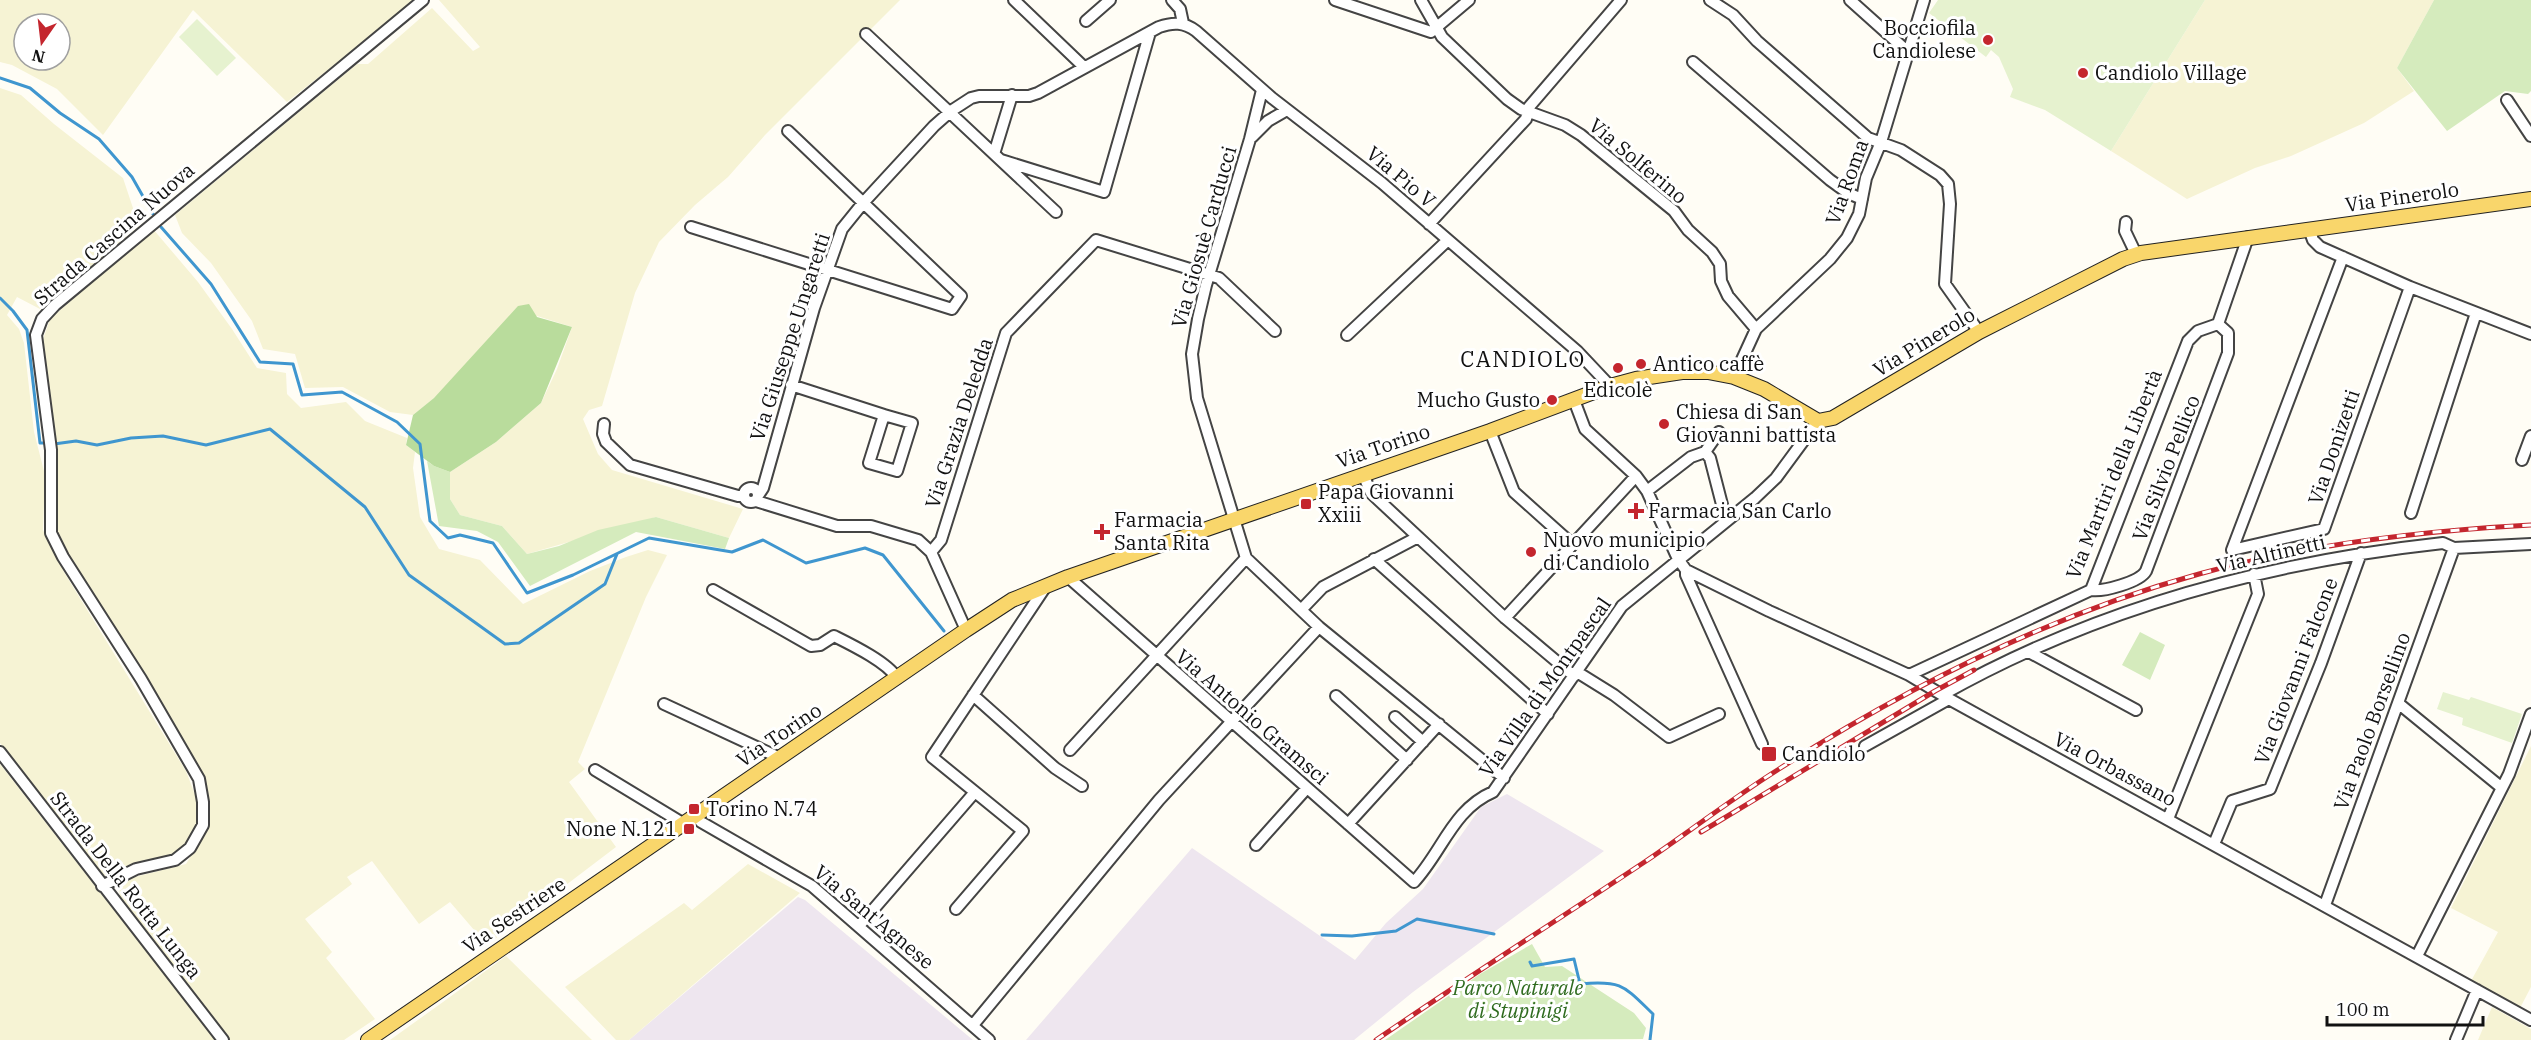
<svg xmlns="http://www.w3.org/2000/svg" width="2531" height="1040" font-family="'IBM Plex Serif',serif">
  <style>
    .industrial { fill: #eee6ef }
    .farmland { fill: #f6f3d4; fill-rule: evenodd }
    .green { fill: #d5ebbd }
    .forest { fill: #b9dc9c }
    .pitch { fill: #e6f2cf }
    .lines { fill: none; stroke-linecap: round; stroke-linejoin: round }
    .stream { stroke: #3f96cf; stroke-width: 3 }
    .minor-casing { stroke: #444; stroke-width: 14 }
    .major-casing { stroke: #222; stroke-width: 16 }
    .minor { stroke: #fff; stroke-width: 10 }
    .major { stroke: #f9d66b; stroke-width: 14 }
    .rail-casing { stroke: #c4262e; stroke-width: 5 }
    .rail { stroke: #fff; stroke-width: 3; stroke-dasharray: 9; stroke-linecap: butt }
    .poi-dot { fill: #c4262e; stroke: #fff; stroke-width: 2 }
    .labels { text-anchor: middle; stroke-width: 6; stroke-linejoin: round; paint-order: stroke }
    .poi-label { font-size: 20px; fill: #111; stroke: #fff; text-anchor: start }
    .street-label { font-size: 20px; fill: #111; stroke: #fff }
    .park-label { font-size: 20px; font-style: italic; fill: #2f6b1f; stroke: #fff }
    .quarter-label { font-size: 22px; letter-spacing: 1.5px; fill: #111; stroke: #fff }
  </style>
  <rect width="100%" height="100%" fill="#fffdf5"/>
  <path class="industrial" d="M1507 794 1604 851 1413 992 1354 1040H1026L1192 848 1355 960 1386 923 1423 889 1481 807Z
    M798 897 805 900 973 1040H629Z"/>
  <path class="farmland" d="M0 0H417L287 102 193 10 103 135 57 89 12 65 0 62ZM24 24H60V60H24Z
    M439 0H900L765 135 728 177 695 205 659 242 635 293 602 406 589 410 583 419 598 454 612 470 743 509 729 538 656 517 527 554 502 526 460 515 450 499V472L496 442 541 403 557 369 572 327 537 316 413 415 390 412 343 387 305 388 295 354 263 349 252 321 211 263 182 233 175 215 357 64H368L432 8 473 51 480 47Z
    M2205 0H2434L2397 68 2414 91 2364 123 2291 156 2255 168 2187 199 2111 151Z
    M0 88 21 95 54 124 123 178 139 226 40 309 17 297 7 315 19 329 24 343 34 432 45 475 43 530 64 572 186 771 197 800 196 828 178 854 104 876 0 743Z
    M153 229 198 282 232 329 257 368 286 373 287 394 301 408 346 402 365 421 407 438 406 445 415 452 413 468 420 517 439 549 480 560 523 604 590 571 626 557 648 550 667 555 646 597 578 762 585 769 569 782 616 847 487 945 450 902 419 924 372 861 347 877 352 884 305 919 332 952 326 958 375 1019 344 1040H227L120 902 119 881 186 864 206 831 210 811 206 784 71 567 56 528 41 345 50 319Z
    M2531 746V987L2520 1008 2471 981 2498 932 2451 908Z
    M0 764 215 1040H0Z
    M748 864 800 893 629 1040H616L565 987 684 903 692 910Z
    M506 956 592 1040H390L443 1002Z
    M2492 1007 2531 1029V1040H2478Z"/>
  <path class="green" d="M2434 0H2531V91L2528 94 2505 91 2447 131 2397 68Z
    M427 461 434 466 450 472V499L460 515 502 526 527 554 559 546 598 530 656 517 729 538 725 549 636 532 530 586 498 542 477 531 439 526Z
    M2140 632 2165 645 2150 680 2122 665Z
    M1532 944 1545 967 1562 966 1634 1013 1646 1028 1643 1039 1385 1040 1480 974Z"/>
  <path class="forest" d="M529 304 537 317 572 327 541 403 496 442 450 472 434 466 406 445 413 415 434 398 518 306Z"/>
  <path class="pitch" d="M1938 0H2205L2111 151 2045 110 2010 97 2013 89 1999 57 1991 50 1986 57 1929 13Z
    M197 19 236 58 217 76 179 37Z
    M2443 692 2469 700 2471 697 2522 714 2512 743 2462 725 2463 718 2437 709Z"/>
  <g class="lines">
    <path class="stream" d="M0 78 30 88 60 113 99 139 132 177 153 214
      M161 227 211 284 260 362 293 364 302 395 342 392 397 422 420 444 430 521 448 538 460 535 493 543 527 593 573 575 649 538 732 552 763 540 806 563 865 548 883 555 944 631
      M0 298 13 311 27 330 40 443H47
      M54 444 76 441 97 445 131 438 163 436 206 445 270 429 365 507 409 575 505 644 519 643 605 584 617 554
      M1322 935 1352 936 1396 931 1417 919 1494 934
      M1530 962 1532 966 1574 959 1580 984C1622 980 1624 986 1653 1014L1650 1040"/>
    <g class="minor-casing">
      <path id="minor" d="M1014 0 1084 67
        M1172 0 1180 9 1183 23
        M1335 0 1431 32 1469 0
        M1421 0 1442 37 1507 99 1521 109 1565 125 1581 135 1674 211 1688 230 1712 252 1720 264 1721 281 1728 296 1756 329
        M1710 0 1733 15 1757 41 1868 138 1901 150 1940 175 1948 184 1950 204 1945 284 1979 332
        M1850 0 1908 52
        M1086 21 1110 0
        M866 34 1056 212
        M1693 62 1830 180 1848 193 1862 199
        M1262 90 1250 139 1206 285 1198 319 1192 354 1197 398 1246 558 1319 627 1504 778
        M2507 100 2531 136
        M1252 137 1268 121 1287 110
        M994 154 1012 95
        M1001 160 1104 192 1150 32
        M2126 222 2125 231 2136 254
        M1429 224 1526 119 1529 107 1621 0
        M691 227 952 309 961 296 788 131
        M2309 229 2313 240 2320 247 2410 287 2531 334
        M2218 324 2248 237
        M1347 335 1448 240
        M1734 377 1756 329 1830 259 1847 238 1859 214 1866 178 1881 142 1924 0
        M791 385 884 415
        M1574 400 1585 429 1636 476 1647 491 1678 559 1686 570 1769 611 1909 675 1949 699 2531 1020
        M884 415 912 423 897 471 869 463Z
        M604 424 603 434 606 442 630 465 738 496H744
        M1490 431 1514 492 1572 544
        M1705 452 1710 458 1726 520
        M2522 460 2531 436
        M1363 474 1371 493 1505 618 1574 676
        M744 495a7 7 0 1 1 14 0a7 7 0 1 1-14 0Z
        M1647 491 1691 457 1705 452 1719 432
        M759 494 763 488 814 308 842 229 863 203 934 126 951 111 971 98 979 96H1029L1038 93 1159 27C1173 22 1184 22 1196 31L1272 98 1382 183 1577 351 1610 386
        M756 501 837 526H871L918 540 931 552 966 630
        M2411 513 2476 313
        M2232 550 2324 529 2410 287
        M2232 550 2343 257
        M931 552 941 540 1006 333 1096 240 1219 278 1275 331
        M1374 559 1548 714
        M1686 570V575L1762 744
        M1068 577 1414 882C1442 852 1453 809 1493 792L1622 606 1755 498 1776 478 1818 421
        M713 590 811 646 820 645 834 636C852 645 887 662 897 678
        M2091 590C2103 592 2140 582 2146 571L2228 353V333L2218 324
        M1301 610 1323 587 1418 537
        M1505 618 1636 476
        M2029 652 2136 710
        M1577 672 1614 695 1669 737 1719 714
        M1909 675 2091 590 2188 341 2198 331 2218 324
        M973 695 1055 768 1082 786
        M1942 695C2096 608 2269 562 2443 543L2454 548 2531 544
        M1336 696 1407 760
        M2398 703 2502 788
        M664 704 780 758
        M1395 717 1423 742
        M1865 746 1949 699
        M1070 750 1246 558
        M0 752 223 1040
        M595 770 684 824
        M696 816 701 822 812 886 989 1040
        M2168 819 2258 594 2254 574
        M1348 824 1439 724
        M2214 844 2232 801 2270 789 2321 663 2361 553
        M1256 845 1307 788
        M102 886 136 869 175 860 190 848 203 825V802L199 779 141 679 63 557 51 533V450L36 335 42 319 55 305 423 0
        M2325 905 2454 548
        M956 909 1023 831 932 757 1046 586
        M859 926 975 792
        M2417 956 2509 774 2531 714
        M973 1025 1159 800 1319 627
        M2456 1040 2477 990"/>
    </g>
    <g class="major-casing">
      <path id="major" d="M368 1040 966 630 1012 600 1068 577 1490 431 1610 386 1636 379 1682 372H1708L1734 377 1764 389 1818 421 1833 418 1979 332 2123 259 2141 253 2531 199"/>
    </g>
    <use href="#minor" class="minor"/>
    <use href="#major" class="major"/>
    <g class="rail-casing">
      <path id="rail" d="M1701 832 1935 691 1974 670
        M1376 1040C1465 979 1556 921 1646 861 1690 831 1733 798 1779 769 1909 686 2050 615 2199 574 2308 544 2419 531 2531 525"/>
    </g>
    <use href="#rail" class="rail"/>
  </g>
  <g class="poi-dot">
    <circle cx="1988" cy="40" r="6"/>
    <circle cx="2083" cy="73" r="6"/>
    <circle cx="1641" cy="364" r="6"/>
    <circle cx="1618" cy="368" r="6"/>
    <circle cx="1552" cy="400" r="6"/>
    <circle cx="1664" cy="424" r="6"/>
    <rect x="1300" y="498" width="12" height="12" rx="3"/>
    <path d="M1633 502h6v6h6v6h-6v6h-6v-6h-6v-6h6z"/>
    <path d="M1099 523h6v6h6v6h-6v6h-6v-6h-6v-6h6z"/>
    <circle cx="1531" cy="552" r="6"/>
    <rect x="1761" y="746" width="16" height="16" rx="3"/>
    <rect x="688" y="803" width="12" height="12" rx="3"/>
    <rect x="683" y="823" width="12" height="12" rx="3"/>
  </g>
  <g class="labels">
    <g class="poi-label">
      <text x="1976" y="35" text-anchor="end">Bocciofila<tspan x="1976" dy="23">Candiolese</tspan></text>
      <text x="2095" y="80">Candiolo Village</text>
      <text x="1653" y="371">Antico caffè</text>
      <text x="1618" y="397" text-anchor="middle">Edicolè</text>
      <text x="1540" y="407" text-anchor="end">Mucho Gusto</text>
      <text x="1676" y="419">Chiesa di San<tspan x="1676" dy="23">Giovanni battista</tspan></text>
      <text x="1318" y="499">Papa Giovanni<tspan x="1318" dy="23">Xxiii</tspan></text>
      <text x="1648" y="518">Farmacia San Carlo</text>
      <text x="1114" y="527">Farmacia<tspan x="1114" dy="23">Santa Rita</tspan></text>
      <text x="1543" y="547">Nuovo municipio<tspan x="1543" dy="23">di Candiolo</tspan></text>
      <text x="1782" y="761">Candiolo</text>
      <text x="706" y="816">Torino N.74</text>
      <text x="677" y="836" text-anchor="end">None N.121</text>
    </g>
    <g class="street-label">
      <text transform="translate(1638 161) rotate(40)" y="7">Via Solferino</text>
      <text transform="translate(1401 177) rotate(40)" y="7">Via Pio V</text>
      <text transform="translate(1847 182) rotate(-70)" y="7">Via Roma</text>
      <text transform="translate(2402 197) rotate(-8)" y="7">Via Pinerolo</text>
      <text transform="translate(114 234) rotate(-41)" y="7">Strada Cascina Nuova</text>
      <text transform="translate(1204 237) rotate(-74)" y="7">Via Giosuè Carducci</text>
      <text transform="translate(790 337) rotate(-72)" y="7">Via Giuseppe Ungaretti</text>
      <text transform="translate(1924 342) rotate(-31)" y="7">Via Pinerolo</text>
      <text transform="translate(959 423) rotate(-72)" y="7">Via Grazia Deledda</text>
      <text transform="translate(1383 446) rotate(-19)" y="7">Via Torino</text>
      <text transform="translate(2334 447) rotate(-71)" y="7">Via Donizetti</text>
      <text transform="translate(2166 468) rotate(-69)" y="7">Via Silvio Pellico</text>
      <text transform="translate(2114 474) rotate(-68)" y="7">Via Martiri della Libertà</text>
      <text transform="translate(2271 554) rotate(-13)" y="7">Via Altinetti</text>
      <text transform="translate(2296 671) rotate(-69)" y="7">Via Giovanni Falcone</text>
      <text transform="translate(1545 687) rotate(-55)" y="7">Via Villa di Montpascal</text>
      <text transform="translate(1252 717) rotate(41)" y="7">Via Antonio Gramsci</text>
      <text transform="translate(2372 721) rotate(-70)" y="7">Via Paolo Borsellino</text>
      <text transform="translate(779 735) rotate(-34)" y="7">Via Torino</text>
      <text transform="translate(2115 769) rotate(28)" y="7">Via Orbassano</text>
      <text transform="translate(126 885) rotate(52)" y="7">Strada Della Rotta Lunga</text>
      <text transform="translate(514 915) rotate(-34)" y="7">Via Sestriere</text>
      <text transform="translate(874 917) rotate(40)" y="7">Via Sant'Agnese</text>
    </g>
    <g class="park-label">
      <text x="1518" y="995">Parco Naturale<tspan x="1518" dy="23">di Stupinigi</tspan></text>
    </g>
    <g class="quarter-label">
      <text x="1523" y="367">CANDIOLO</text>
    </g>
  </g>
  <g transform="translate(42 42) rotate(194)"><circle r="28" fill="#ffffff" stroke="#a0a0a0" stroke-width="1.5"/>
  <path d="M0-4.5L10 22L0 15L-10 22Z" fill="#c4262e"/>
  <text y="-9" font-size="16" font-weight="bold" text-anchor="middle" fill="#111111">N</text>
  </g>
  <path d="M2327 1016v9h156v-9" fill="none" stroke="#111111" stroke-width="3"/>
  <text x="2336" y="1016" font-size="18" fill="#111111" stroke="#ffffff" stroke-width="4.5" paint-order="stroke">100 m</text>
</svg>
